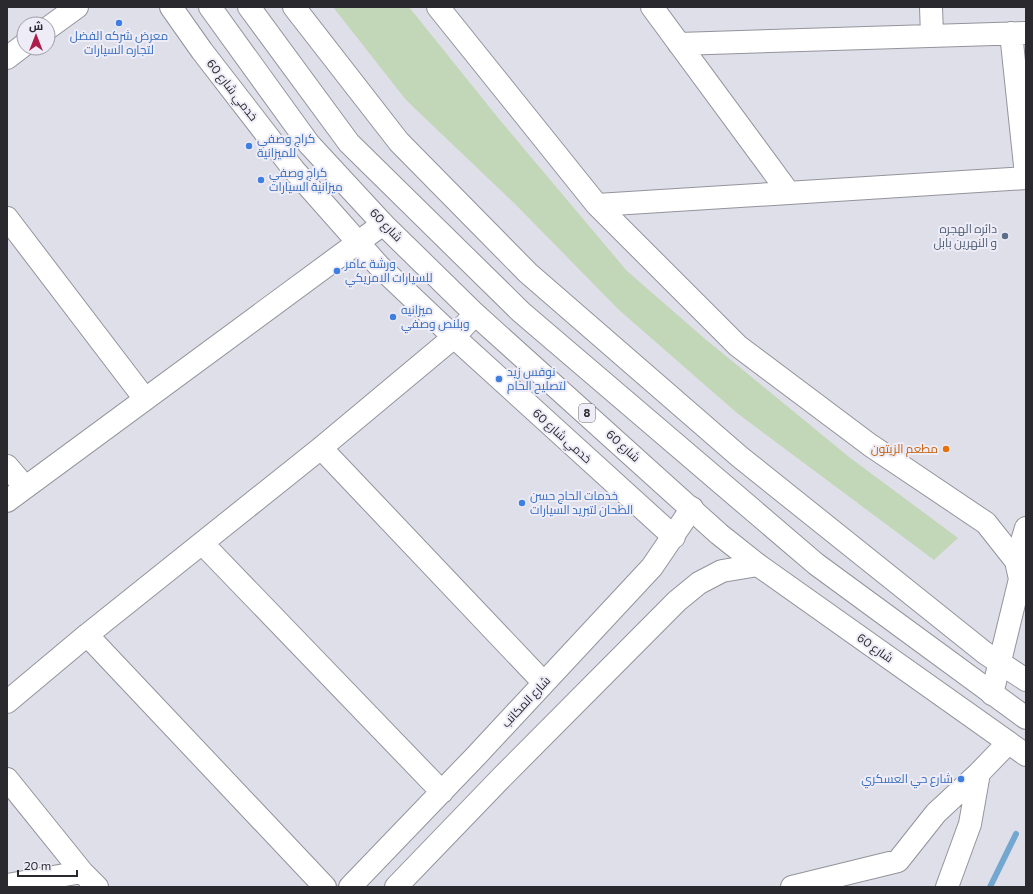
<svg xmlns="http://www.w3.org/2000/svg" width="1033" height="894" font-family="Commissioner,Cairo,sans-serif">
  <style>
    .green { fill: #c2d7b8 }
    .lines { fill: none; stroke-linecap: round; stroke-linejoin: round }
    .stream { stroke: #74a7cf; stroke-width: 6 }
    .minor-casing { stroke: #93939c; stroke-width: 24 }
    .major-casing { stroke: #93939c; stroke-width: 24 }
    .highway-casing { stroke: #93939c; stroke-width: 24 }
    .minor { stroke: #fff; stroke-width: 22 }
    .major { stroke: #fff; stroke-width: 22 }
    .highway { stroke: #fff; stroke-width: 22 }
    .shop-dot { fill: #3f7fe0; stroke: #edecf7; stroke-width: 1.5 }
    .service-dot { fill: #5c6f8a; stroke: #edecf7; stroke-width: 1.5 }
    .food-dot { fill: #e8710a; stroke: #edecf7; stroke-width: 1.5 }
    .labels { text-anchor: middle; stroke-width: 4; stroke-linejoin: round; paint-order: stroke }
    .shield { fill: #edecf7; stroke: #64646a; stroke-width: 1 }
    .shield-label { font-size: 11px; font-weight: bold; fill: #2a2a2e }
    .shop-label { font-size: 12px; fill: #366cbe; stroke: #edecf7; text-anchor: start }
    .street-label { font-size: 12px; fill: #2a2a2e; stroke: #edecf7 }
    .service-label { font-size: 12px; fill: #4e5e75; stroke: #edecf7; text-anchor: end }
    .food-label { font-size: 12px; fill: #c56008; stroke: #edecf7; text-anchor: end }
  </style>
  <rect width="100%" height="100%" fill="#dfdfe9"/>
  <path class="green" d="M333 7H409L499 119 627 271 704 338 849 457 958 538 934 560 737 413 619 310 516 205 406 100Z"/>
  <g class="lines">
    <path class="stream" d="M990 887 1016 834"/>
    <g class="minor-casing">
      <path id="minor" d="M438 7 597 205 738 346 870 445 986 523 1016 561 1020 579 992 694
        M652 7 789 193
        M931 7 932 35
        M48 28 77 7
        M1011 33 1026 175
        M679 44 1026 33
        M7 58 24 45
        M597 205 1026 178
        M7 218 145 399
        M321 448 544 683
        M7 466 25 487
        M7 501 383 224
        M202 543 442 792
        M1016 561 1026 528
        M87 635 325 887
        M7 702 87 635 321 448 454 337 475 314
        M7 779 82 872 97 887
        M7 885 82 872
        M350 887 475 757 652 567 692 508
        M396 887 503 776 677 601 699 583 722 571 758 565
        M792 887 898 861 936 813 979 773 1008 743
        M947 887 970 824 979 773"/>
    </g>
    <g class="major-casing">
      <path id="major" d="M171 7 202 51 294 170 379 266 454 337 674 537
        M294 7 399 142 528 273 740 457 985 653 1026 680"/>
    </g>
    <g class="highway-casing">
      <path id="highway" d="M210 7 309 144 383 224 475 314 719 534 758 565 1026 755
        M249 7 349 143 521 312 816 564 1026 718"/>
    </g>
    <use href="#minor" class="minor"/>
    <use href="#major" class="major"/>
    <use href="#highway" class="highway"/>
  </g>
  <g class="shop-dot">
    <circle cx="119" cy="23" r="4"/>
    <circle cx="249" cy="146" r="4"/>
    <circle cx="261" cy="180" r="4"/>
    <circle cx="337" cy="271" r="4"/>
    <circle cx="393" cy="317" r="4"/>
    <circle cx="499" cy="379" r="4"/>
    <circle cx="522" cy="503" r="4"/>
    <circle cx="961" cy="779" r="4"/>
  </g>
  <circle class="service-dot" cx="1005" cy="236" r="4"/>
  <circle class="food-dot" cx="946" cy="449" r="4"/>
  <g class="labels">
    <rect class="shield" x="579" y="404" width="16" height="18" rx="3"/>
    <g class="shield-label">
      <text x="587" y="417">8</text>
    </g>
    <g class="shop-label">
      <text x="119" y="40" text-anchor="middle">معرض شركه الفضل<tspan x="119" dy="14">لتجاره السيارات</tspan></text>
      <text x="257" y="143">كراج وصفي<tspan x="257" dy="14">للميزانية</tspan></text>
      <text x="269" y="177">كراج وصفي<tspan x="269" dy="14">ميزانية السيارات</tspan></text>
      <text x="345" y="268">ورشة عامر<tspan x="345" dy="14">للسيارات الامريكي</tspan></text>
      <text x="401" y="314">ميزانيه<tspan x="401" dy="14">وبلنص وصفي</tspan></text>
      <text x="507" y="376">نوفس زيد<tspan x="507" dy="14">لتصليح الحام</tspan></text>
      <text x="530" y="500">خدمات الحاج حسن<tspan x="530" dy="14">الطحان لتبريد السيارات</tspan></text>
      <text x="953" y="783" text-anchor="end">شارع حي العسكري</text>
    </g>
    <g class="street-label">
      <text transform="translate(232 90) rotate(52)" y="4">خدمي شارع 60</text>
      <text transform="translate(386 225) rotate(46)" y="4">شارع 60</text>
      <text transform="translate(562 436) rotate(42)" y="4">خدمي شارع 60</text>
      <text transform="translate(623 446) rotate(42)" y="4">شارع 60</text>
      <text transform="translate(875 648) rotate(35)" y="4">شارع 60</text>
      <text transform="translate(526 702) rotate(-47)" y="4">شارع المکاتب</text>
    </g>
    <g class="service-label">
      <text x="997" y="233">دائره الهجره<tspan x="997" dy="14">و النهرين بابل</tspan></text>
    </g>
    <g class="food-label">
      <text x="938" y="453">مطعم الزيتون</text>
    </g>
  </g>
  <rect width="1033" height="894" fill="none" stroke="#2a2a2e" stroke-width="16"/>
  <g transform="translate(36 36)"><circle r="19" fill="#edecf7" stroke="#9f9ea7"/>
  <path d="M0-3L7 15L0 10L-7 15Z" fill="#ae1c4b"/>
  <text y="-6" font-size="11" font-weight="bold" text-anchor="middle" fill="#2a2a2e">ش</text>
  </g>
  <path d="M18 870v6h59v-6" fill="none" stroke="#2a2a2e" stroke-width="2"/>
  <text x="24" y="870" font-size="12" fill="#2a2a2e" stroke="#edecf7" stroke-width="3" paint-order="stroke">20 m</text>
</svg>
